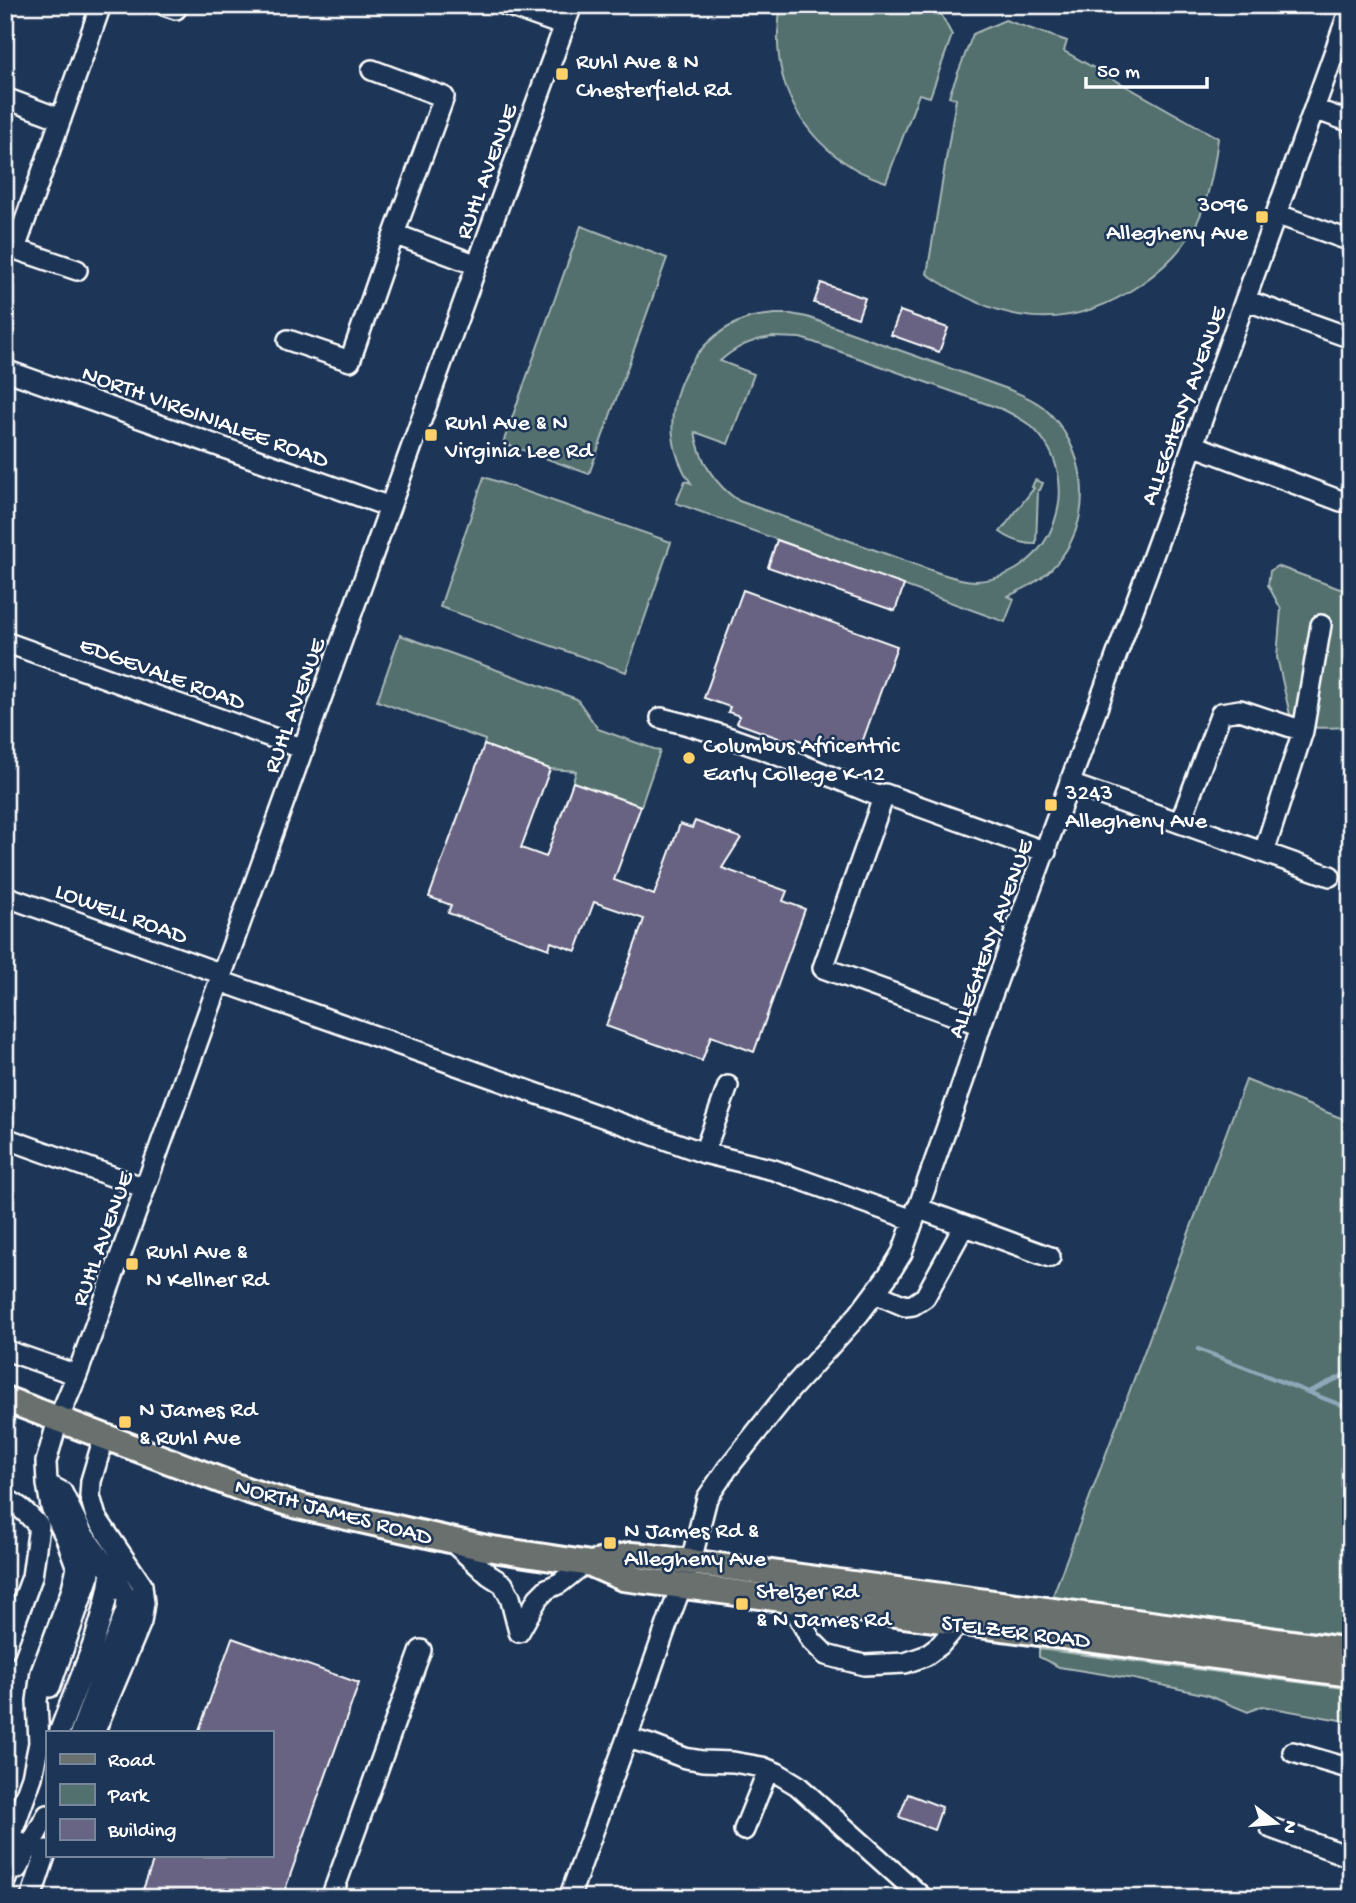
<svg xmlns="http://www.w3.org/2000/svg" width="1356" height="1903" font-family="'Gochi Hand',sans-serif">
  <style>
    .green { fill: #52706e; stroke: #a8b8b6; stroke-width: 2; fill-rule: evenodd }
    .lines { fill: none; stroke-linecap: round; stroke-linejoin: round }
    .stream { stroke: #8ea8b8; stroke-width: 4.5 }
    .building { fill: #686483; stroke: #fff; stroke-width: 2 }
    .minor-casing { stroke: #fff; stroke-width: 24 }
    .major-casing { stroke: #fff; stroke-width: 30 }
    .minor { stroke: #1d3557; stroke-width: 19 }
    .major { stroke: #6a706d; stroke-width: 24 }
    .poi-dot { fill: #ffd166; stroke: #1d3557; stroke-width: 2.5 }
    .labels { text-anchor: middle; stroke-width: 5; stroke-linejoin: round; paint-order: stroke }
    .poi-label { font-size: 24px; fill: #fff; stroke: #1d3557; text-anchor: start }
    .street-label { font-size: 24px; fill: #fff; stroke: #1d3557 }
  </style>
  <rect width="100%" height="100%" fill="#1d3557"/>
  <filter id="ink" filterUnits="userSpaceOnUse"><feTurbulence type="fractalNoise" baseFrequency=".0143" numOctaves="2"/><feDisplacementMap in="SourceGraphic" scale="14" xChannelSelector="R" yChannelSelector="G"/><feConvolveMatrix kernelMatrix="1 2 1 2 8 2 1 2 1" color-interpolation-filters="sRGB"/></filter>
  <g filter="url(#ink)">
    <path class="green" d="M781 5H916L941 14 952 35 930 97 919 94 886 182C875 178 862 174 852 167 803 137 776 89 778 32 779 23 779 14 781 5Z
      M1005 20 1067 41 1064 51 1218 138C1215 163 1211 187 1202 211 1191 241 1167 266 1141 284 1065 336 999 323 927 274L956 99 949 96 973 34Z
      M581 226 667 258 589 474 503 443Z
      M776 314H791L807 317 1005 388C1017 393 1032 398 1043 407 1086 445 1096 513 1060 559 1046 577 1028 588 1008 596L1014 599 1005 622 676 503 685 481 691 483C649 425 682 339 749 318 757 315 767 315 776 314ZM772 337 800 338 813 342 1004 410C1014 415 1024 420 1032 427 1088 480 1054 577 976 581 964 581 951 577 939 573L739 501C714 484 700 462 695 432L728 444 754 374 720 361C736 347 751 340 772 337Z
      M484 477 671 542 626 672 440 607Z
      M1035 480 1043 483 1040 490H1038L1036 544C1022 544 1011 540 1000 532L1034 488 1032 487Z
      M1277 566 1351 593V727C1329 727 1306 733 1290 715L1277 657 1281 609 1268 585 1270 571Z
      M400 635 577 699 598 729 660 751 641 806 573 782 576 771 550 769 528 761 522 777 513 756 484 745 485 740 377 701Z
      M1246 1080 1351 1122V1636L1052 1598Z
      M1039 1649 1351 1689V1722L1262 1706 1248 1712 1207 1695 1134 1679 1059 1667 1039 1657Z"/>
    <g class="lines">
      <path class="stream" d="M1198 1349 1351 1409
        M1308 1392 1351 1372"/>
    </g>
    <path class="building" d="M821 283 865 298 858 318 814 303Z
      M900 311 948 328 939 352 891 335Z
      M777 540 904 585 895 611 768 567Z
      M743 590 897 646 859 751 830 741 827 750 797 739 795 744 737 723 740 716 728 712 730 707 704 698Z
      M484 745 550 769 521 848 546 857 573 782 641 806 614 880 654 895 680 824 692 828 695 821 741 838 722 868 787 891 783 901 805 909 754 1052 711 1036 702 1061 606 1026 644 919 594 902 576 951 551 942 549 949 448 913 451 905 429 897Z
      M232 1638 359 1683 282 1898H140L155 1856H271V1733H198Z
      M908 1794 942 1807 934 1830 899 1817Z"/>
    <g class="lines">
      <g class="minor-casing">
        <path id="minor" d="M164 5 176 9
          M506 5 565 26
          M372 70 444 97 394 234
          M5 98 61 119
          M1314 109 1351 122
          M1276 214 1351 241
          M77 270 15 249 101 5
          M1245 300 1351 338
          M288 340 350 361 394 234 477 265
          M5 370 390 507
          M1193 445 1341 501H1351
          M5 642 304 749
          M661 718C738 736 810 768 883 798
          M1303 731 1321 625
          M1070 784 1330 876
          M1180 823 1221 713 1240 710 1303 731 1264 852
          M5 896 222 974
          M220 981 704 1153 774 1170 913 1220
          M981 1025 823 968 883 798 885 794 1046 852
          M5 1138 145 1188
          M704 1153 728 1086
          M917 1208 1050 1257
          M875 1293 905 1306 913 1305 925 1297 964 1226
          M5 1350 77 1375
          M47 1484 62 1492 82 1533 111 1572C104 1628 78 1681 59 1733
          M5 1499C19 1504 29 1516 39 1526L32 1577 5 1649
          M451 1541 489 1575 503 1584 510 1597 519 1632
          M790 1601 811 1640 826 1655 864 1665 905 1663 925 1656 940 1645 959 1623
          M519 1632 538 1598 547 1589 560 1583 585 1563
          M50 1687 90 1573 86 1546
          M80 1733 126 1610 127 1598 111 1572
          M94 1733 141 1622 144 1603 142 1585 96 1517 90 1496 91 1481 104 1437
          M627 1738 651 1745 685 1758 703 1761 733 1762 762 1767 777 1773 797 1785 923 1898
          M1293 1752 1351 1769
          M1271 1828 1351 1857
          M744 1830 768 1770
          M5 1852 32 1777 39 1743 37 1701 41 1672 71 1592 77 1568 66 1538 51 1507 47 1484 46 1462 58 1420 77 1375 145 1188 477 265 572 5
          M17 1869 47 1815
          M5 1883 17 1840
          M31 1898 47 1850
          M331 1898 421 1650
          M569 1898 627 1738 670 1616 691 1561 707 1498 727 1469 790 1390 859 1314 889 1274 902 1253 964 1079 981 1025 1158 542 1351 6"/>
      </g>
      <g class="major-casing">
        <path id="major" d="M5 1399 246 1490 298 1506 486 1548 591 1564 623 1578 1351 1674
          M591 1564 631 1555 645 1556 1351 1651"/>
      </g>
      <use href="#minor" class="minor"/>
      <use href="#major" class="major"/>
    </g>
  </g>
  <g class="poi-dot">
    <rect x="555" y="67" width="14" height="14" rx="3.5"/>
    <rect x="1255" y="210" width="14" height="14" rx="3.5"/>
    <rect x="424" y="428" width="14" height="14" rx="3.5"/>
    <circle cx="689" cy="758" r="7"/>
    <rect x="1044" y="798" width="14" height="14" rx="3.5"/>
    <rect x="125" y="1257" width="14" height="14" rx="3.5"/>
    <rect x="118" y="1415" width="14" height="14" rx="3.5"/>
    <rect x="603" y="1536" width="14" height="14" rx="3.5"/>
    <rect x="735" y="1597" width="14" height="14" rx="3.5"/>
  </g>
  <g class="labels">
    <g class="poi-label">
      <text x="576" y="68">Ruhl Ave &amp; N<tspan x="576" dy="28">Chesterfield Rd</tspan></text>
      <text x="1248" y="211" text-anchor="end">3096<tspan x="1248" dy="28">Allegheny Ave</tspan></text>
      <text x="445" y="429">Ruhl Ave &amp; N<tspan x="445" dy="28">Virginia Lee Rd</tspan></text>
      <text x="703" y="752">Columbus Africentric<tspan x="703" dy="28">Early College K-12</tspan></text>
      <text x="1065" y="799">3243<tspan x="1065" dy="28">Allegheny Ave</tspan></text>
      <text x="146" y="1258">Ruhl Ave &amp;<tspan x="146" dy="28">N Kellner Rd</tspan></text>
      <text x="139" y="1416">N James Rd<tspan x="139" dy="28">&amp; Ruhl Ave</tspan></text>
      <text x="624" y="1537">N James Rd &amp;<tspan x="624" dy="28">Allegheny Ave</tspan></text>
      <text x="756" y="1598">Stelzer Rd<tspan x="756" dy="28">&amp; N James Rd</tspan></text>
    </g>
    <g class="street-label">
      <text transform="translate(485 171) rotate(-70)" y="8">RUHL AVENUE</text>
      <text transform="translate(1182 405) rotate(-70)" y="8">ALLEGHENY AVENUE</text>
      <text transform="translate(206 415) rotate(20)" y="8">NORTH VIRGINIALEE ROAD</text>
      <text transform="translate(163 672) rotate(20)" y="8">EDGEVALE ROAD</text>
      <text transform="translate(293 705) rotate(-70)" y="8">RUHL AVENUE</text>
      <text transform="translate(122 912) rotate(20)" y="8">LOWELL ROAD</text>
      <text transform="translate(989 938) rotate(-70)" y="8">ALLEGHENY AVENUE</text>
      <text transform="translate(101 1238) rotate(-70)" y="8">RUHL AVENUE</text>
      <text transform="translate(334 1510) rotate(15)" y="8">NORTH JAMES ROAD</text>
      <text transform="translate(1016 1630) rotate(7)" y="8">STELZER ROAD</text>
    </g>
  </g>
  <rect width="1356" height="1903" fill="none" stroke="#1d3557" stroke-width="28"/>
  <rect x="14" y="14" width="1328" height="1875" fill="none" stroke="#fff" stroke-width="2.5" filter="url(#ink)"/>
  <rect x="46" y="1731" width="228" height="126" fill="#1d3557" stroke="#77869a" stroke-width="2"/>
  <rect x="60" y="1754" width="35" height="10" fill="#6a706d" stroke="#77869a" stroke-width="2"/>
  <text x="108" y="1766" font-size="21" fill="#ffffff">Road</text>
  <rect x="60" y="1784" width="35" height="21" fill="#52706e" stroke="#77869a" stroke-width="2"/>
  <text x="108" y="1801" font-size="21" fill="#ffffff">Park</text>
  <rect x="60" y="1819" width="35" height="21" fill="#686483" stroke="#77869a" stroke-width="2"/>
  <text x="108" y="1836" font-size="21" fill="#ffffff">Building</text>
  <g transform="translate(1276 1823) rotate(106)" stroke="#1d3557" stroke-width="5" paint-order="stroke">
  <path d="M0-5L12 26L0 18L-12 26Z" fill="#ffffff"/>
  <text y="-10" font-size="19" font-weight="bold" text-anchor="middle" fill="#ffffff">N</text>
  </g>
  <path d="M1086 77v10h121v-10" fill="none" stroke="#ffffff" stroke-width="3.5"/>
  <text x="1097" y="77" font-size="21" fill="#ffffff" stroke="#1d3557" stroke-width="5" paint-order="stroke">50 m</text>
</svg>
